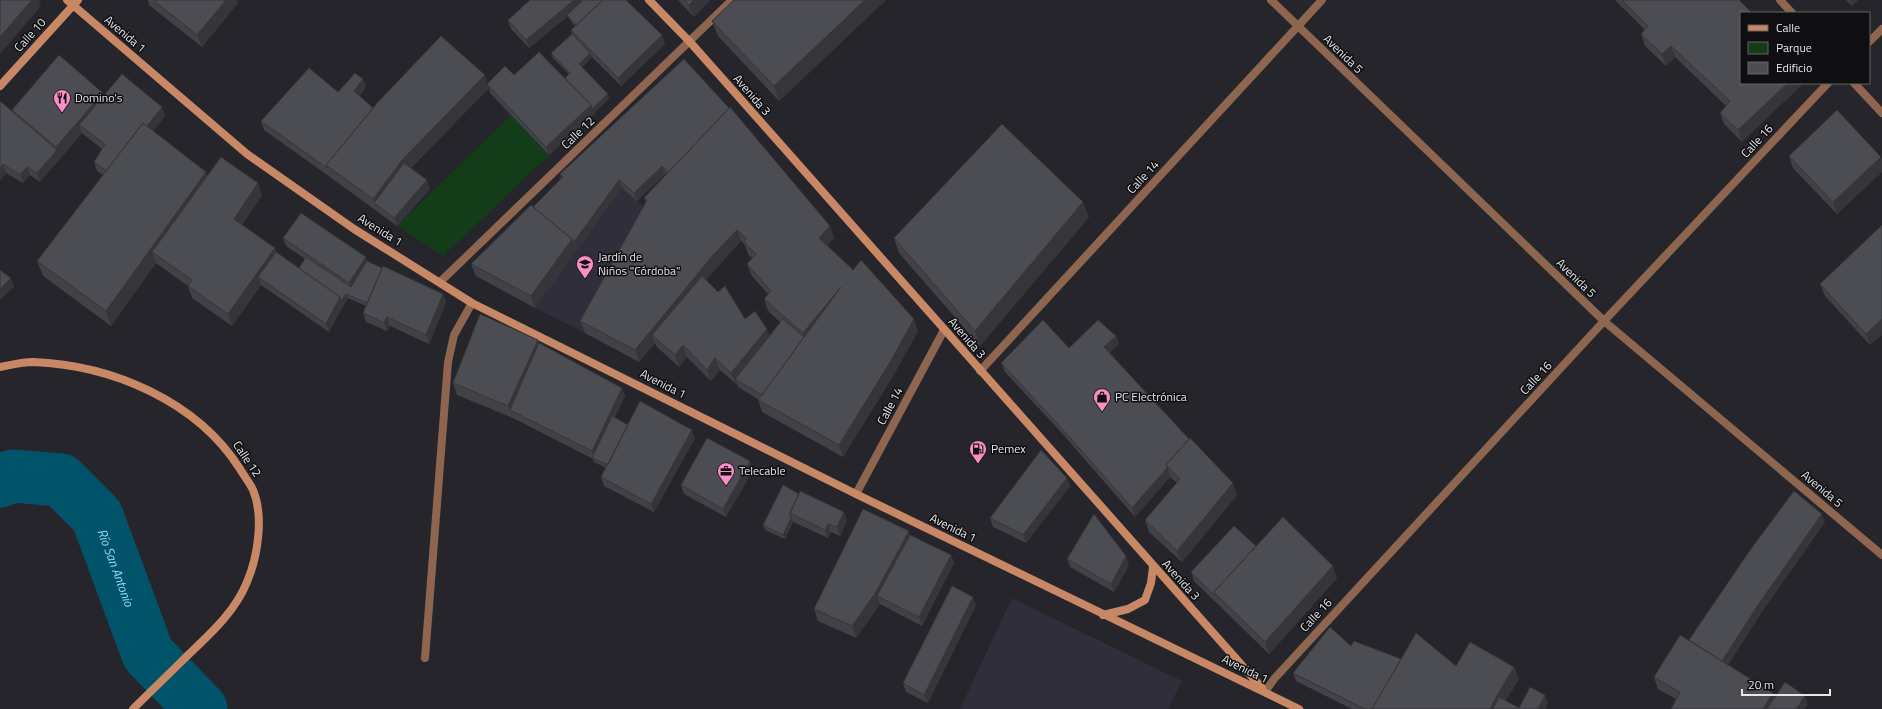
<svg xmlns="http://www.w3.org/2000/svg" width="1882" height="709" font-family="'Titillium Web',sans-serif">
  <style>
    .built { fill: #2f2e3a }
    .green { fill: #133d19 }
    .lines { fill: none; stroke-linecap: round; stroke-linejoin: round }
    .river { stroke: #005369; stroke-width: 53 }
    .street { stroke: #8e654f; stroke-width: 8 }
    .secondary { stroke: #c98865; stroke-width: 8 }
    .wall { fill: #414147; fill-rule: evenodd }
    .shaded-wall { fill: #35353a }
    .building { fill: #4c4c53; stroke: #35353a }
    .labels { text-anchor: middle; stroke-width: 3; stroke-linejoin: round; paint-order: stroke }
    .street-label { font-size: 12px; fill: #e7e7eb; stroke: #0f0f11 }
    .poi-label { font-size: 12px; fill: #e7e7eb; stroke: #0f0f11; text-anchor: start }
    .water-label { font-size: 13px; font-style: italic; fill: #92dffc; stroke: #0f0f11 }
  </style>
  <rect width="100%" height="100%" fill="#26252b"/>
  <path class="built" d="M622 188 651 212 585 333 535 308Z
    M1012 598 1182 681 1168 709H960Z"/>
  <path class="green" d="M511 115 549 155 443 256 397 226Z"/>
  <g class="lines">
    <path class="river" id="s1" d="M0 481 13 476 61 480 97 516 148 654 201 709"/>
    <path class="street" d="M1271 0 1604 321 1882 555
      M1780 0 1792 13
      M1869 42 1882 29
      M1854 83 1882 113
      M440 282 732 0
      M980 371 1322 0
      M856 494 944 330
      M425 658 448 362 454 335 472 303
      M1265 692 1274 679 1604 321 1828 83"/>
    <path class="secondary" d="M67 0 247 154 354 229 472 303 856 494 1299 709
      M649 0 690 42 1262 688
      M0 86 78 0
      M0 367C11 365 22 362 33 362 112 365 197 401 240 469 244 476 250 483 253 490 264 516 258 556 247 582 235 612 210 634 187 656 169 674 151 691 133 709
      M1103 615 1128 609 1145 600 1151 583 1153 567"/>
  </g>
  <path class="wall" d="M148 0H237L238 3 202 47 149 5Z
    M530 0 665 44 621 86 592 57 582 67 608 94 609 98 594 114 549 155 490 93 489 88 411 168 430 189 397 226 330 177 264 130 261 121 338 92 363 79 366 87 359 96 373 108 488 83 514 75 565 78 569 74 553 58 551 53 572 34 571 30 575 26 569 19 568 16 529 48 511 29 508 20Z
    M678 0H710L694 17Z
    M734 0H886L779 101 718 36 712 21Z
    M1615 0H1739L1742 142 1724 124 1720 113 1726 106 1675 57 1666 66 1645 46 1641 34 1645 30Z
    M1846 0H1858L1852 6Z
    M684 59 830 226 834 238 827 245 918 331 893 376 843 457 762 412 758 400V399L738 387 737 383 736 384 720 370 711 381 687 357 679 367 657 347 655 343 639 362 585 333 580 321 646 202 644 198 666 175 665 174 637 201 622 188 535 308 476 276 471 264 533 207 561 178 560 174ZM741 241 745 245 748 254 752 258 747 264 752 276 768 294 764 299 768 311 780 322 769 336 767 329 745 319 706 280 718 266Z
    M104 96 165 116 153 131 206 172 207 176 262 195 242 225 276 252 299 268 305 259 286 246 283 238 367 261 382 268 443 294 446 302 429 344 390 326 387 331 366 322 363 313 366 306 348 298 343 306 329 332 261 285 232 326 192 298 188 286 156 263 111 326 43 276 37 261 103 175 97 171 94 162 102 149 82 133 40 182 30 175 23 183 6 173 0 181V102L13 113 12 110Z
    M1789 156 1882 160V172L1837 214 1793 168Z
    M1089 217 980 346 899 253 894 238Z
    M1882 225V335L1870 345 1825 296 1820 284Z
    M1116 336 1119 344 1109 353 1237 495 1182 562 1149 532 1145 520 1177 483 1170 477 1135 517 1060 431 1005 372 1001 363 1069 348Z
    M539 343 622 388 625 396 615 417 628 425 695 438 654 512 604 486 601 477 606 468 594 462 593 459 513 418 457 395 453 383Z
    M753 470 726 517 684 494 681 485Z
    M1067 478 1070 486 1026 543 993 527 990 518Z
    M783 485 847 520 840 536 831 532 828 538 793 522 785 539 765 530 763 525Z
    M1825 522 1761 613 1728 665 1775 697 1808 704 1676 699 1658 689 1654 677 1689 640Z
    M910 535 951 555 954 563 922 626 880 604 856 638 818 621 814 609Z
    M1067 559 1129 565 1114 592 1070 567Z
    M1191 572 1337 578 1269 654 1194 581Z
    M976 605 928 703 906 692 903 683Z
    M1351 646 1401 659 1456 666 1514 667 1519 679 1505 701 1519 708 1545 695 1548 703 1545 709H1352L1296 681 1293 673Z"/>
  <path class="shaded-wall" d="M32 0H39L41 6 0 54V37Z
    M226 0H237L238 3 202 47 197 35Z
    M574 0H587L567 15 568 16 529 48 526 40Z
    M694 0H710L694 17 689 5Z
    M865 0H886L779 101 774 86Z
    M1850 0H1858L1852 6Z
    M662 35 665 44 621 86 618 78Z
    M1671 46 1675 57 1666 66 1662 54Z
    M590 53 592 57 581 69 579 64Z
    M485 75 489 86 487 84 489 88 407 171 374 203 373 199 403 159Z
    M363 79 366 87 357 99 354 91Z
    M1788 83H1804L1742 142 1738 130Z
    M103 93 107 105 79 125 82 133 60 159 56 147Z
    M608 94 609 98 594 114 549 155 546 147 591 105Z
    M162 107 165 116 114 183 111 175Z
    M57 150 60 159 40 182 37 173Z
    M1881 157 1882 160V172L1837 214 1833 202Z
    M3 164 6 173 0 181V169Z
    M662 166 665 174 637 201 634 193Z
    M27 167 30 175 23 183 20 175Z
    M206 172 211 187 152 252 156 263 111 326 106 311Z
    M427 180 430 189 397 226 394 218Z
    M619 180 622 188 535 308 531 296 572 239Z
    M258 183 262 195 238 230 234 219Z
    M1083 202 1089 217 980 346 975 331Z
    M830 226 834 238 824 250 819 238Z
    M737 230 741 241 718 266 657 340 652 335 655 343 639 362 635 350 714 254Z
    M275 248 279 260 258 277 261 285 232 326 228 314Z
    M366 257 369 265 352 292 349 283Z
    M11 278 14 287 0 300V289Z
    M841 287 805 339 803 333Z
    M346 294 348 298 343 306 329 332 326 324 340 297Z
    M443 294 446 302 429 344 426 335Z
    M387 317 390 326 387 331 384 323Z
    M914 319 918 331 893 376 843 457 839 445Z
    M1882 319V335L1870 345 1866 334Z
    M767 329 771 340 735 379 737 383 736 384 731 373Z
    M1116 336 1119 344 1107 356 1104 347Z
    M538 340 542 351 510 410 513 418 508 406Z
    M683 345 687 357 679 367 675 355Z
    M715 358 720 370 711 381 707 370Z
    M622 388 625 396 595 460 592 451Z
    M692 430 695 438 654 512 651 504Z
    M750 461 753 470 726 517 723 509Z
    M1167 468 1170 477 1135 517 1132 508Z
    M1067 478 1070 486 1026 543 1023 535Z
    M1233 483 1237 495 1182 562 1177 551Z
    M844 512 847 520 840 536 837 527Z
    M1822 514 1825 522 1761 613 1724 671 1721 663 1758 605Z
    M791 518 793 522 785 539 783 535Z
    M828 524 831 532 828 538 825 530Z
    M909 531 913 543 877 596 880 604 856 638 852 626Z
    M951 555 954 563 922 626 919 617Z
    M1126 556 1129 565 1114 592 1111 584Z
    M1333 566 1337 578 1269 654 1265 642Z
    M973 597 976 605 928 703 924 695Z
    M1514 667 1519 679 1501 709H1490L1498 694Z
    M1773 693 1777 705 1775 709H1763Z
    M1545 695 1548 703 1545 709H1538Z
    M1805 696 1808 704 1804 709H1796Z"/>
  <path class="building" d="M0 0H32L0 37Z
    M153 0H226L197 35Z
    M530 0H574L526 40 508 20Z
    M583 0H603L576 25 567 15Z
    M603 0H626L662 35 618 78 571 30Z
    M684 0H694L689 5Z
    M734 0H865L774 86 712 21Z
    M1622 0H1739L1752 13H1741V83H1788L1738 130 1720 113 1730 101 1671 46 1662 54 1641 34 1648 26Z
    M572 34 590 53 579 64 608 94 592 109 591 105 565 78 570 73 551 53Z
    M441 36 485 75 403 159 373 199 326 165 378 102Z
    M539 52 591 105 546 147 487 84 505 66 514 75Z
    M59 55 103 93 56 147 12 110Z
    M684 59 729 108 668 173 662 166 634 193 619 180 574 242 572 239 533 207 563 177 560 174Z
    M309 68 338 92 355 73 363 79 354 91 373 108 326 165 327 168 261 121Z
    M122 74 162 107 147 126 143 123 106 171 94 162 105 144 79 125Z
    M0 101 57 150 37 173 27 167 20 175 3 164 0 169Z
    M730 107 830 226 819 238 853 270 861 260 914 319 889 364 839 445 758 400 841 287 803 333 764 299 771 291 747 264 756 254 744 242 747 239 737 230 714 254 635 350 580 321 647 200 644 198Z
    M1837 110 1881 157 1833 202 1789 156Z
    M143 123 206 172 106 311 37 261Z
    M1002 124 1083 202 975 331 894 238Z
    M221 157 258 183 234 219 275 248 228 314 188 286 192 280 152 252Z
    M404 163 427 180 394 218 374 203Z
    M531 205 572 239 531 296 471 264Z
    M301 213 366 257 349 283 283 238Z
    M1882 225V319L1866 334 1820 284Z
    M276 252 340 297 326 324 258 277Z
    M306 257 351 287 367 261 382 268 367 303 346 294 341 301 340 297 299 268Z
    M383 266 443 294 426 335 387 317 384 323 363 313Z
    M0 270 11 278 0 289Z
    M702 276 718 292 725 286 745 319 755 311 767 329 731 373 715 358 707 370 683 345 675 355 652 335Z
    M480 314 538 340 508 406 453 383Z
    M783 319 804 337 762 395 735 379Z
    M1043 320 1069 348 1098 320 1116 336 1104 347 1189 439 1166 465 1167 468 1132 508 1057 423 1001 363Z
    M539 343 622 388 592 451 510 410Z
    M640 401 692 430 651 504 601 477Z
    M612 416 628 425 608 465 592 458Z
    M707 438 750 461 723 509 681 485Z
    M1190 438 1233 483 1177 551 1145 520 1180 479 1166 465Z
    M1041 450 1067 478 1023 535 990 518Z
    M783 485 799 494 790 513 791 518 783 535 763 525Z
    M800 491 844 512 837 527 828 524 825 530 790 513Z
    M1794 491 1822 514 1758 605 1722 661 1689 640 1748 553Z
    M863 509 909 531 876 592 852 626 814 609Z
    M1094 514 1126 556 1111 584 1067 559Z
    M1283 517 1333 566 1265 642 1214 592Z
    M1234 526 1256 546 1214 592 1215 596 1191 572Z
    M910 535 951 555 919 617 877 596Z
    M952 586 973 597 924 695 903 683Z
    M1330 627 1351 646 1354 641 1401 659 1372 709H1365L1293 673Z
    M1416 633 1456 666 1470 642 1514 667 1498 694 1490 709H1372Z
    M1680 635 1773 693 1763 709H1671L1680 692 1654 677Z
    M1785 682 1805 696 1796 709H1767Z
    M1530 687 1545 695 1538 709H1493L1499 697 1519 708Z"/>
  <defs>
    <g id="restaurant-pin" transform="scale(0.9)"><path d="M0 17L-7.5 6A9.5 9.5 0 1 1 7.5 6Z" fill="#fa8fc6" stroke="#0f0f11"/><path d="M-5-6h1v4h1v-4h1v4h1v-4h1v5L-1.5 .5V6h-2V.5L-5-1ZM5-6V6H3V1.5H1.5Q1.5-4 5-6Z" fill="#111"/></g>
    <g id="school-pin" transform="scale(0.9)"><path d="M0 17L-7.5 6A9.5 9.5 0 1 1 7.5 6Z" fill="#fa8fc6" stroke="#0f0f11"/><path d="M0-5L7-2L0 1L-7-2ZM-4 1L0 2.5L4 1V4Q0 6-4 4Z" fill="#111"/></g>
    <g id="shop-pin" transform="scale(0.9)"><path d="M0 17L-7.5 6A9.5 9.5 0 1 1 7.5 6Z" fill="#fa8fc6" stroke="#0f0f11"/><path d="M-5-2.5h2.3a2.7 3.5 0 0 1 5.4 0H5L5.5 6h-11ZM-1.5-2.5h3a1.5 2.3 0 0 0-3 0Z" fill="#111"/></g>
    <g id="fuel-pin" transform="scale(0.9)"><path d="M0 17L-7.5 6A9.5 9.5 0 1 1 7.5 6Z" fill="#fa8fc6" stroke="#0f0f11"/><path d="M-5.5-6h7V0h2V4h1.3V-2.5L3-4.5l.8-.8L6-3V5H2.5V1h-1V6h-7ZM-4.2-4.7v3.2H.2V-4.7Z" fill="#111"/></g>
    <g id="office-pin" transform="scale(0.9)"><path d="M0 17L-7.5 6A9.5 9.5 0 1 1 7.5 6Z" fill="#fa8fc6" stroke="#0f0f11"/><path d="M-6-3h4V-5.5h4V-3h4V5H-6ZM-1-4.5V-3h2v-1.5ZM-6 0V1H6V0Z" fill="#111"/></g>
  </defs>
  <g fill-rule="evenodd">
    <use href="#restaurant-pin" x="62" y="98"/>
    <use href="#school-pin" x="585" y="264"/>
    <use href="#shop-pin" x="1102" y="397"/>
    <use href="#fuel-pin" x="978" y="449"/>
    <use href="#office-pin" x="726" y="471"/>
  </g>
  <g class="labels">
    <g class="street-label">
      <text transform="translate(125 34) rotate(40)" y="4">Avenida 1</text>
      <text transform="translate(30 35) rotate(-48)" y="4">Calle 10</text>
      <text transform="translate(1343 54) rotate(44)" y="4">Avenida 5</text>
      <text transform="translate(752 95) rotate(49)" y="4">Avenida 3</text>
      <text transform="translate(578 133) rotate(-44)" y="4">Calle 12</text>
      <text transform="translate(1757 141) rotate(-47)" y="4">Calle 16</text>
      <text transform="translate(1143 177) rotate(-47)" y="4">Calle 14</text>
      <text transform="translate(380 230) rotate(32)" y="4">Avenida 1</text>
      <text transform="translate(1576 278) rotate(44)" y="4">Avenida 5</text>
      <text transform="translate(967 338) rotate(49)" y="4">Avenida 3</text>
      <text transform="translate(1536 378) rotate(-47)" y="4">Calle 16</text>
      <text transform="translate(663 384) rotate(27)" y="4">Avenida 1</text>
      <text transform="translate(890 406) rotate(-62)" y="4">Calle 14</text>
      <text transform="translate(247 459) rotate(56)" y="4">Calle 12</text>
      <text transform="translate(1822 489) rotate(40)" y="4">Avenida 5</text>
      <text transform="translate(953 528) rotate(26)" y="4">Avenida 1</text>
      <text transform="translate(1181 580) rotate(48)" y="4">Avenida 3</text>
      <text transform="translate(1316 615) rotate(-47)" y="4">Calle 16</text>
      <text transform="translate(1245 669) rotate(26)" y="4">Avenida 1</text>
    </g>
    <g class="poi-label">
      <text x="75" y="102">Domino's</text>
      <text x="598" y="261">Jardín de<tspan x="598" dy="14">Niños "Córdoba"</tspan></text>
      <text x="1115" y="401">PC Electrónica</text>
      <text x="991" y="453">Pemex</text>
      <text x="739" y="475">Telecable</text>
    </g>
    <g class="water-label">
      <text dy="5" stroke="none"><textPath href="#s1" startOffset="168">Río San Antonio</textPath></text>
    </g>
  </g>
  <rect x="1740" y="12" width="130" height="72" fill="#0f0f11" stroke="#656568"/>
  <rect x="1748" y="25" width="20" height="6" fill="#c98865" stroke="#656568"/>
  <text x="1776" y="32" font-size="12" fill="#e7e7eb">Calle</text>
  <rect x="1748" y="42" width="20" height="12" fill="#133d19" stroke="#656568"/>
  <text x="1776" y="52" font-size="12" fill="#e7e7eb">Parque</text>
  <rect x="1748" y="62" width="20" height="12" fill="#4c4c53" stroke="#656568"/>
  <text x="1776" y="72" font-size="12" fill="#e7e7eb">Edificio</text>
  <path d="M1742 689v6h88v-6" fill="none" stroke="#e7e7eb" stroke-width="2"/>
  <text x="1748" y="689" font-size="12" fill="#e7e7eb" stroke="#0f0f11" stroke-width="3" paint-order="stroke">20 m</text>
</svg>
